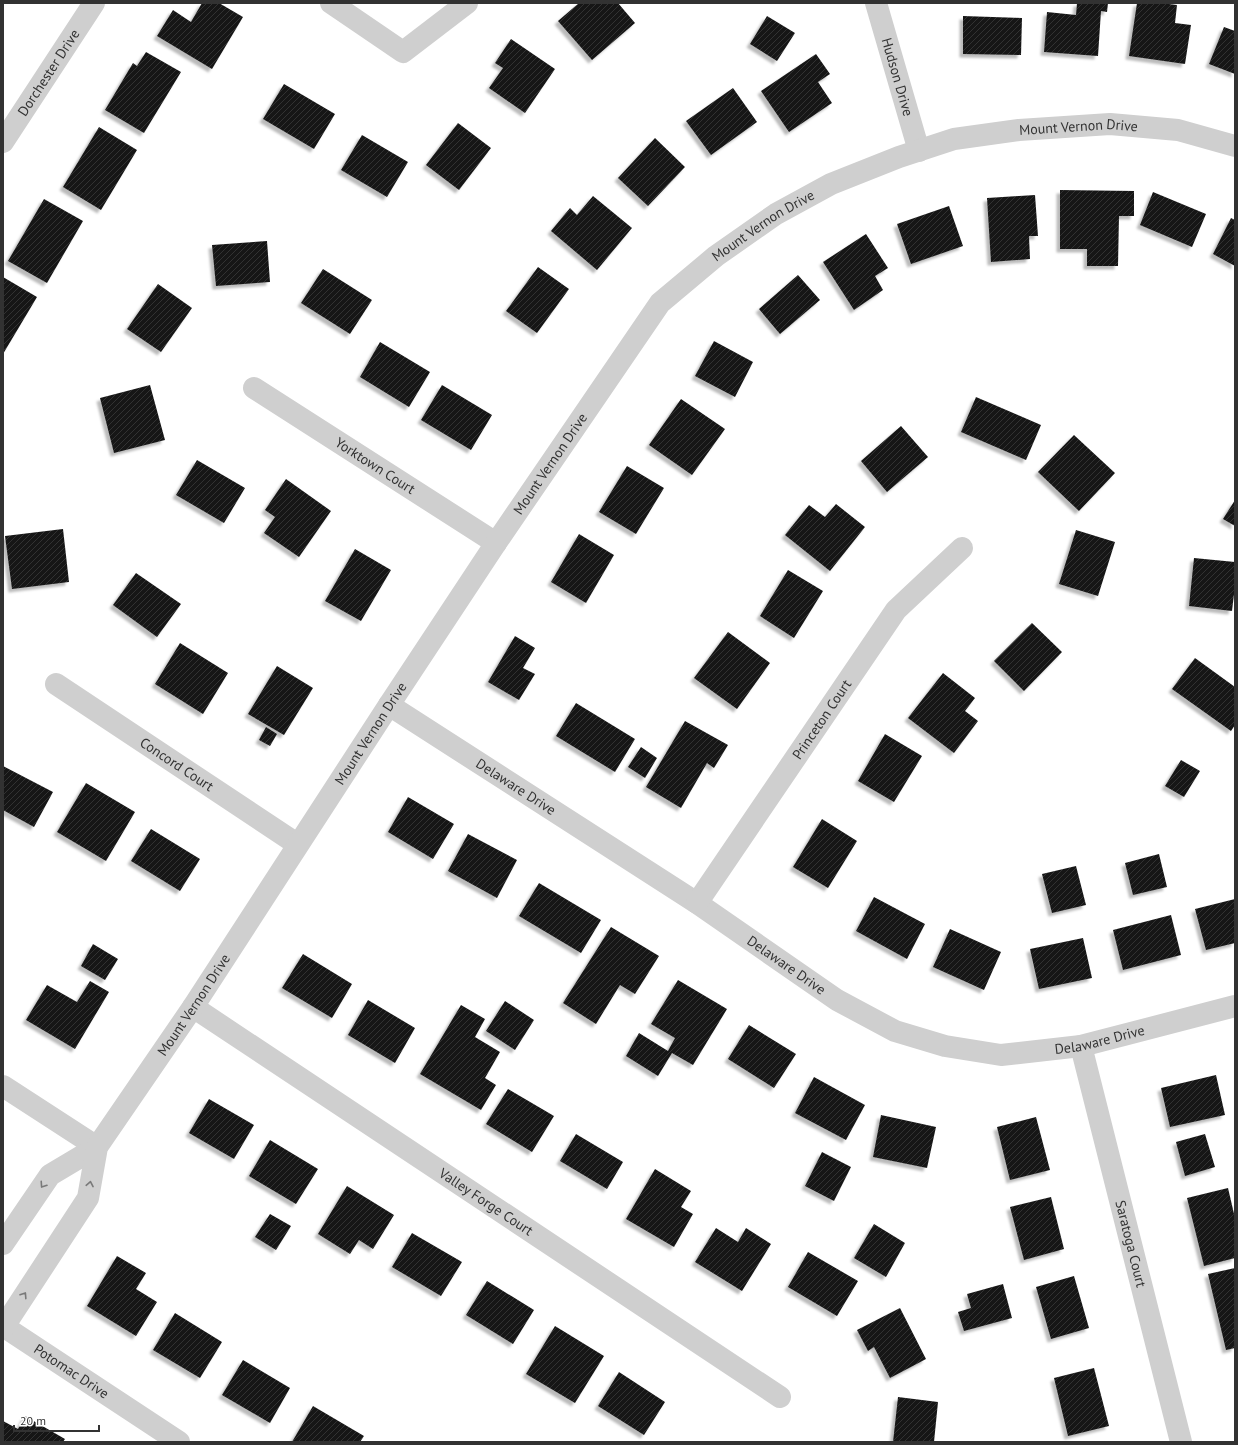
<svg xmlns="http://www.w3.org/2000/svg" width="1238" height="1445" viewBox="0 0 1238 1445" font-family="'PT Sans',sans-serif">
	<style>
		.building { fill: url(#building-hatch); filter: url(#shadow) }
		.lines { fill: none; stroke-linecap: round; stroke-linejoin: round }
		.minor { stroke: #cfcfcf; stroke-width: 22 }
		.oneway { stroke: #797979 }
		.labels { text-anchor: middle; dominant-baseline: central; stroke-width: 4; stroke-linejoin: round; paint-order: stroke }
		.street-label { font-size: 14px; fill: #323232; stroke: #fff }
	</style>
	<defs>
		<pattern id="building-hatch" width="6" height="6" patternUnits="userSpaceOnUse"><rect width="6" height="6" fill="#191919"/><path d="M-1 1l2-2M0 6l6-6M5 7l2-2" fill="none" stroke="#323232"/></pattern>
		<filter id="shadow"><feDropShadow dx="-3.5" dy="3.5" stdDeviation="1" flood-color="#0004"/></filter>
	</defs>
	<rect width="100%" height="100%" fill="#fff"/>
	<path class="building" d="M202 3H219L243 17 212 69 157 36 173 10 191 22Z
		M579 3H618L635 23 592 60 558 21Z
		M1077 3H1108L1107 12 1101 11 1098 56 1044 52 1047 12 1076 15Z
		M1137 3H1161L1177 5 1175 23 1191 25 1185 64 1129 56Z
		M767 16 795 33 777 61 750 44Z
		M963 16 1022 18 1021 55 963 54Z
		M1224 27 1235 31V74L1209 64Z
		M511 39 555 69 525 113 489 88 503 68 495 63Z
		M146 52 181 72 144 133 105 110 133 63 137 66Z
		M816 54 830 74 818 82 832 103 789 132 761 91Z
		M284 84 335 114 314 149 263 119Z
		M733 88 757 122 711 155 686 121Z
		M458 123 491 148 459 190 426 165Z
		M99 127 137 150 101 210 63 187Z
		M362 135 408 162 387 197 341 170Z
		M655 138 685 167 648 206 618 178Z
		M1060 190 1134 191V216H1119L1118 266H1087V249H1060Z
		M1153 192 1206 214 1192 247 1140 225Z
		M1035 195 1038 236H1029L1030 259 991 262 987 198Z
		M593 196 632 228 597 270 551 231 570 208 577 215Z
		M44 199 83 221 47 283 8 261Z
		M949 206 963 246 911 264 897 224Z
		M1231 218 1235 220V266L1213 254Z
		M866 234 888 268 875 276 883 290 854 310 823 262Z
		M267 241 270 282 216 286 212 245Z
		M538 267 569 289 537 333 506 311Z
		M323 269 372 300 350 334 301 303Z
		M798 275 820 300 780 334 759 309Z
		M3 277 37 297 3 354Z
		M158 284 192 308 161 352 127 329Z
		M714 341 753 362 735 397 695 376Z
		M380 342 430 372 409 407 360 377Z
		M150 385 165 440 114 453 100 398Z
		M442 385 492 415 471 450 421 420Z
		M976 397 1041 425 1026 460 961 432Z
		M681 399 725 429 692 475 649 445Z
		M901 426 928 457 887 492 861 461Z
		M1074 435 1115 473 1079 511 1038 472Z
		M197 460 245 488 224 523 176 495Z
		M627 466 664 488 636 534 599 512Z
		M286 479 331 511 299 557 264 533 275 517 265 510Z
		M1235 500V526L1223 519Z
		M836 504 865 527 830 571 785 535 809 505 825 517Z
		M63 529 69 582 12 589 5 536Z
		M1076 530 1115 542 1098 596 1059 584Z
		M579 534 614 555 586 603 551 582Z
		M355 549 391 570 361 621 325 601Z
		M1194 558 1235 562V586L1232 611 1189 606Z
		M788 570 823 591 794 638 760 616Z
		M136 573 181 604 157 637 113 605Z
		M1032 623 1062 652 1024 691 994 661Z
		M728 632 770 663 737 709 694 678Z
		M515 636 535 648 523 668 535 674 519 700 488 682Z
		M180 643 228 673 203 714 155 684Z
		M1195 658 1235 687V725L1231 731 1172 689Z
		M277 666 313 688 284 735 248 714Z
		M943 673 975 698 965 711 978 721 954 753 908 718Z
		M576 703 635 739 615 772 556 736Z
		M685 721 728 745 714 768 707 763 681 808 646 787Z
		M266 727 277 734 270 746 259 740Z
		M885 734 922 756 894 802 858 781Z
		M641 747 657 758 645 778 628 767Z
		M1181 760 1200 771 1184 797 1165 786Z
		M3 766 53 792 34 827 3 810Z
		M86 783 135 812 106 861 57 832Z
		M408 797 454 824 433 859 388 832Z
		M822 819 857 841 828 888 793 867Z
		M151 829 200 859 180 891 131 861Z
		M468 834 517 860 497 898 448 871Z
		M1159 854 1167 887 1133 895 1125 863Z
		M1076 866 1086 905 1052 913 1042 874Z
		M539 883 601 920 581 953 519 916Z
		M874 897 925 924 907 959 856 931Z
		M1235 899V943L1206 950 1195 909Z
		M1171 915 1181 955 1123 970 1113 930Z
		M611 927 659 956 635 994 620 985 596 1024 563 1003Z
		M950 929 1001 952 984 990 933 967Z
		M1083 938 1092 978 1039 989 1030 949Z
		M93 944 118 959 105 980 81 966Z
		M303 954 352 984 332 1018 282 988Z
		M678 980 727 1009 693 1065 672 1053 658 1076 626 1056 639 1033 668 1051 675 1038 651 1024Z
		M90 981 109 992 75 1049 26 1020 47 985 77 1002Z
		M368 1000 415 1028 395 1063 348 1035Z
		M505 1001 534 1020 515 1050 486 1031Z
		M461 1005 485 1019 475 1037 500 1052 485 1078 496 1085 481 1110 420 1074Z
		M749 1025 796 1054 774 1088 728 1059Z
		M1216 1075 1225 1115 1170 1127 1161 1088Z
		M814 1077 865 1105 846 1140 795 1113Z
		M508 1089 554 1116 532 1152 486 1124Z
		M209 1099 254 1125 234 1159 189 1133Z
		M881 1115 936 1127 927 1168 873 1157Z
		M1036 1117 1050 1170 1010 1180 997 1127Z
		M576 1134 623 1162 607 1189 560 1161Z
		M1205 1134 1215 1167 1185 1176 1176 1142Z
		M270 1140 318 1169 296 1204 249 1176Z
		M822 1152 851 1167 834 1201 805 1186Z
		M655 1169 691 1191 681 1207 693 1214 674 1247 626 1219Z
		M347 1186 394 1215 373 1249 359 1240 350 1254 318 1234Z
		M1228 1188 1235 1218V1258L1204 1266 1187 1198Z
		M1051 1197 1064 1249 1024 1260 1010 1207Z
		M270 1214 291 1226 276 1250 255 1237Z
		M874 1224 905 1243 886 1277 854 1258Z
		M716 1228 738 1242 746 1228 771 1244 742 1291 695 1262Z
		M412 1233 462 1262 441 1296 392 1267Z
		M808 1252 858 1281 837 1316 788 1287Z
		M117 1256 146 1273 136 1289 157 1302 136 1336 87 1306Z
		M1235 1268V1348L1226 1350 1208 1274Z
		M1074 1276 1089 1328 1051 1339 1036 1287Z
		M487 1281 534 1310 513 1344 466 1315Z
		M1003 1284 1012 1318 964 1331 958 1312 971 1308 967 1294Z
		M900 1308 926 1359 890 1378 874 1347 868 1351 857 1330Z
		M175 1313 222 1342 200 1378 153 1350Z
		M555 1326 604 1356 575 1403 526 1374Z
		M243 1360 290 1388 270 1423 222 1395Z
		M1094 1368 1109 1426 1068 1436 1054 1378Z
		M619 1372 665 1402 644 1435 598 1406Z
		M898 1397 938 1402 934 1442H893Z
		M313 1406 364 1436 360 1442H292Z
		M25 1416 65 1439 63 1442H3V1421L18 1429Z"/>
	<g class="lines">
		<g class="minor">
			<path d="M331 3 403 52 467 3"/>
			<path id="s1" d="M876 3 919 151"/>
			<path id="s2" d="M3 142 94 3"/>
			<path id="s3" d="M254 388 496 543"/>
			<path id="s4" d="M56 684 297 844"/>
			<path id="s5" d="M389 705 697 903 837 1000 895 1031 945 1046 1001 1055 1081 1046 1235 1006"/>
			<path id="s6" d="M697 903 896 610 962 548"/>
			<path id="s7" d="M193 1007 780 1397"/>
			<path id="s8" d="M1081 1046 1181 1442"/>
			<path d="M3 1086 97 1147"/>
			<path d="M3 1244 50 1175 97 1147"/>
			<path id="s9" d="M3 1326 179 1442"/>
			<path id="s10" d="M3 1328 88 1198 97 1147 193 1007 389 705 496 543 660 303 716 256 776 214 831 184 899 157 954 139 1019 130 1110 124 1178 130 1235 146"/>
		</g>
	</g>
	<defs><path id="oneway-chevron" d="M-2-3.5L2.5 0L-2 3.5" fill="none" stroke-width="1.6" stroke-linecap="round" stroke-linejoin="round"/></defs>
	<g class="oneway">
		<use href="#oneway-chevron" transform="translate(90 1184) rotate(-79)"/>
		<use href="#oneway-chevron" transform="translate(43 1185) rotate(124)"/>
		<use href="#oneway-chevron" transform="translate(24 1295) rotate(-57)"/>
	</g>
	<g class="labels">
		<g class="street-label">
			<text stroke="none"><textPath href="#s2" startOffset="83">Dorchester Drive</textPath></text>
			<text stroke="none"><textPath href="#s1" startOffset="77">Hudson Drive</textPath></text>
			<text stroke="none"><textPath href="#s10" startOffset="1687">Mount Vernon Drive</textPath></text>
			<text stroke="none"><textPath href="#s10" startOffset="1351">Mount Vernon Drive</textPath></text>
			<text stroke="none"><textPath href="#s10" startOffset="1027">Mount Vernon Drive</textPath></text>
			<text stroke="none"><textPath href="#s3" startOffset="144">Yorktown Court</textPath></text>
			<text stroke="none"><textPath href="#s6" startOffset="222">Princeton Court</textPath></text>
			<text stroke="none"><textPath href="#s10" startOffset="703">Mount Vernon Drive</textPath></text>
			<text stroke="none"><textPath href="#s4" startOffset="145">Concord Court</textPath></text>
			<text stroke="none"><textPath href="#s5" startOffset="151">Delaware Drive</textPath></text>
			<text stroke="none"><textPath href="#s5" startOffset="475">Delaware Drive</textPath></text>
			<text stroke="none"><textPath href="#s10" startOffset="379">Mount Vernon Drive</textPath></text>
			<text stroke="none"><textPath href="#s5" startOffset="811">Delaware Drive</textPath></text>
			<text stroke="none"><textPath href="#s7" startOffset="352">Valley Forge Court</textPath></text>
			<text stroke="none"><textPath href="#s8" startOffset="204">Saratoga Court</textPath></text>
			<text stroke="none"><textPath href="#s9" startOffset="82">Potomac Drive</textPath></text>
		</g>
	</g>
	<rect width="1238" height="1445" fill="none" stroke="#323232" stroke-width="8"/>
	<path d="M14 1425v6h85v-6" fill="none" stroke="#323232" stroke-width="2"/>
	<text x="20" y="1425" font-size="12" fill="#323232" stroke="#ffffff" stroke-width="3" paint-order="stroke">20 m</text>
</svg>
